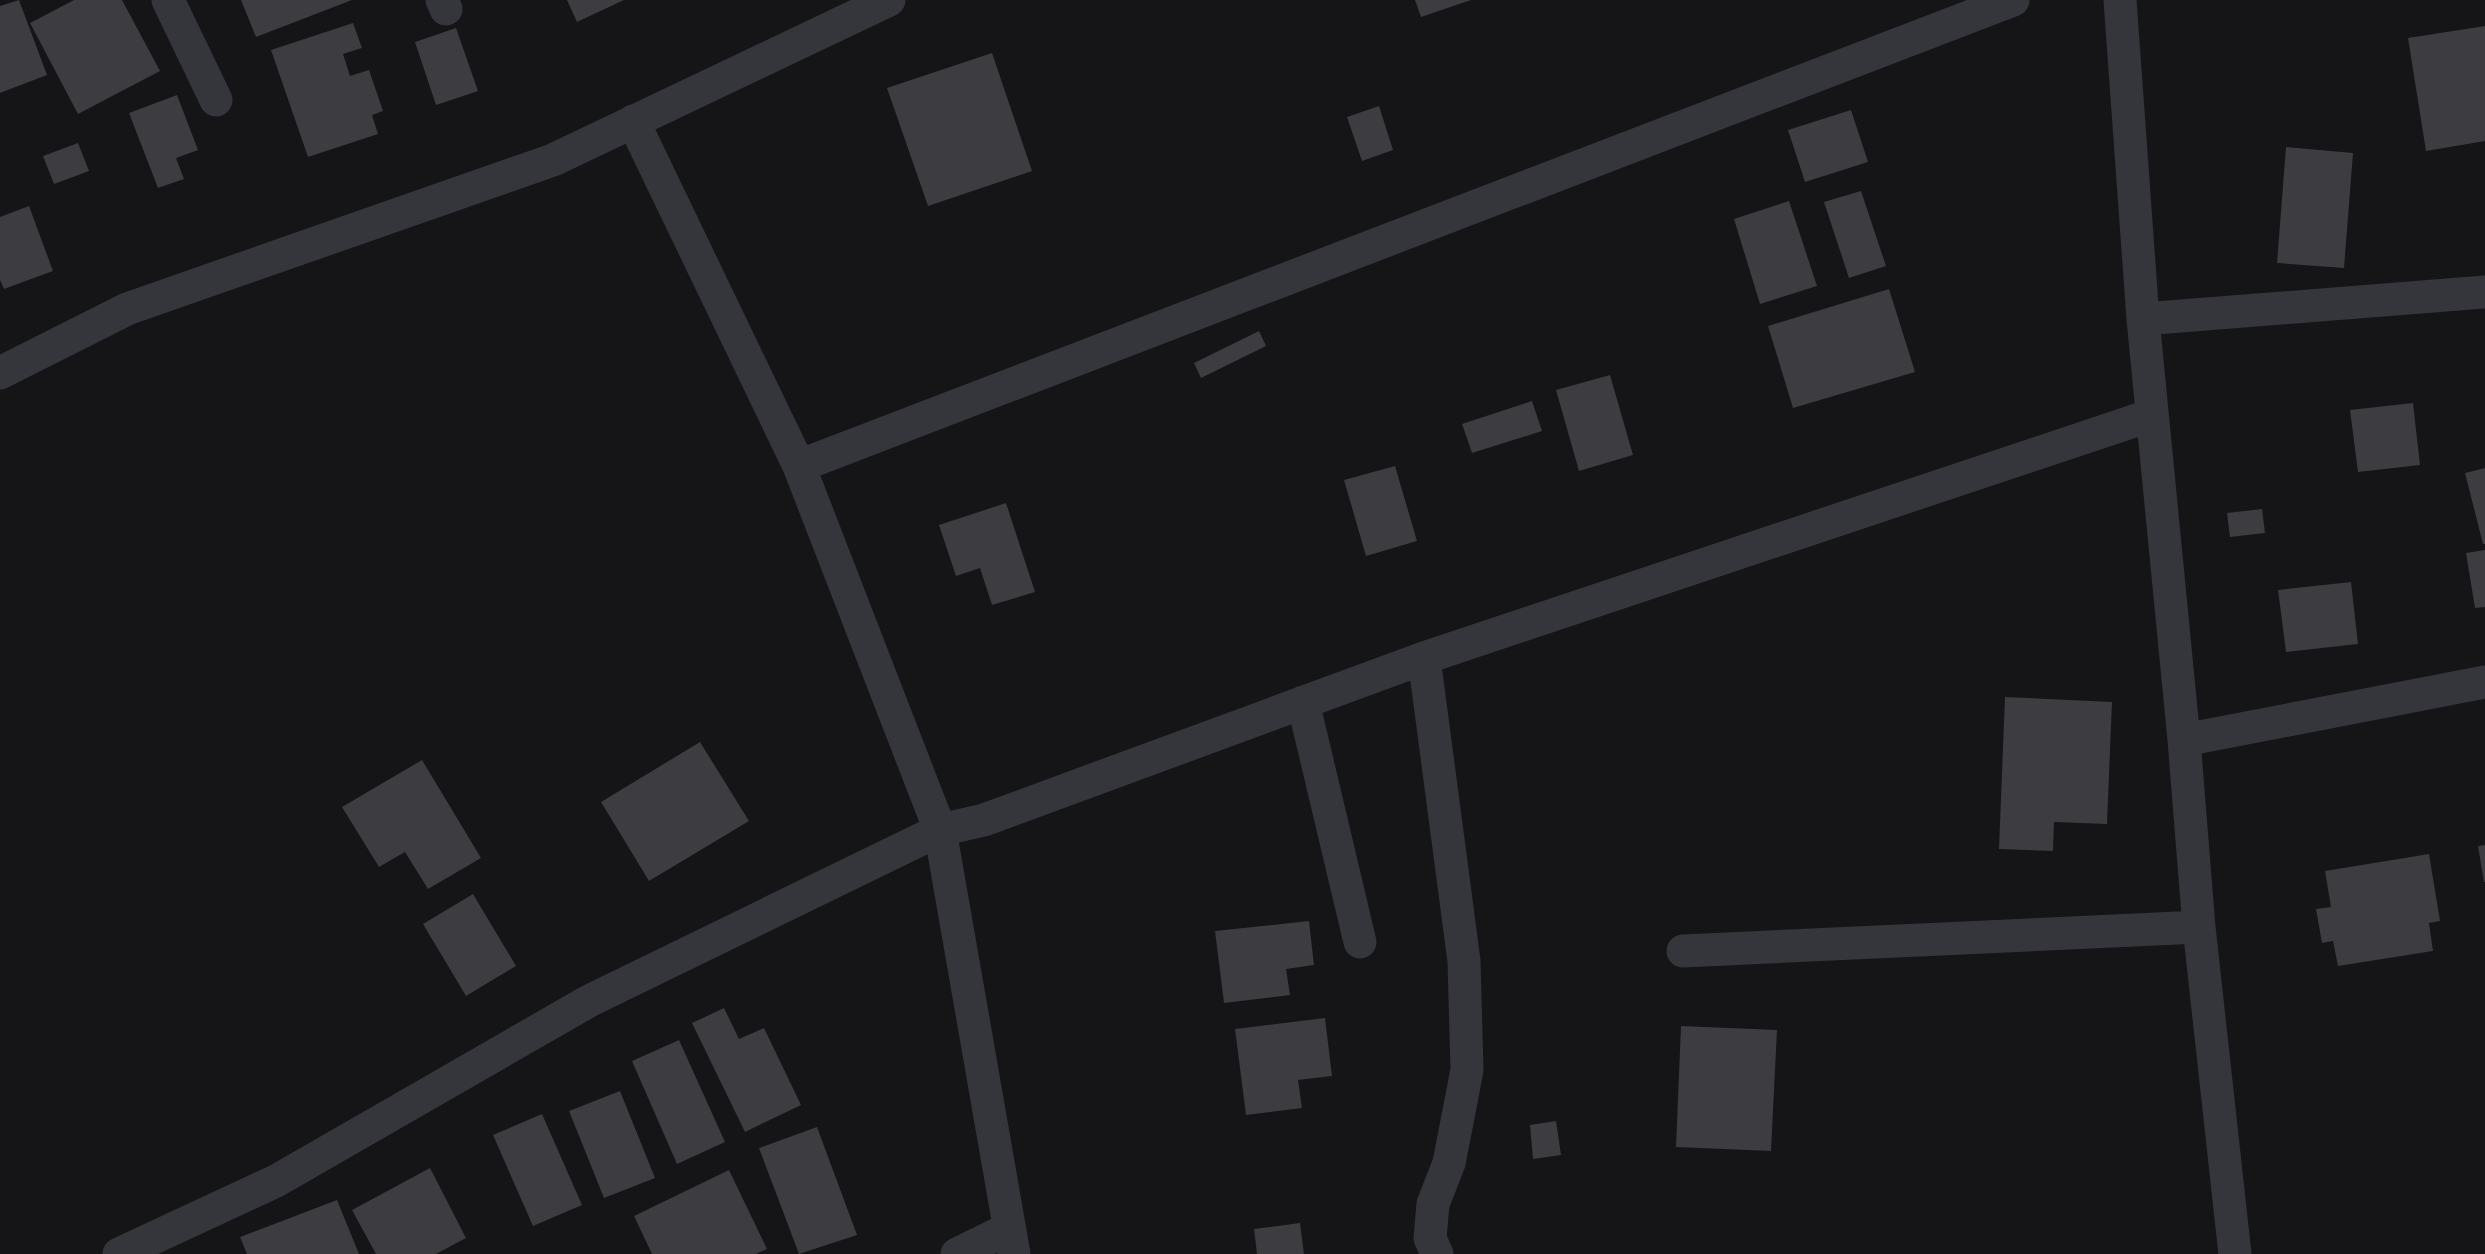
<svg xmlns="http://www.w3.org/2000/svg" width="2485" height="1254" viewBox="0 0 2485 1254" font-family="'Noto Sans',sans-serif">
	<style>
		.building { fill: #3c3c41 }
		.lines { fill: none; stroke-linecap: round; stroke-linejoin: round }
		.minor { stroke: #35363c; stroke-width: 33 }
	</style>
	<rect width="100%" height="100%" fill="#151416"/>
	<path class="building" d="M19 0 47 75 0 93V6Z
		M74 0H122L160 71 78 114 30 23Z
		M241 0H352L256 37Z
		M567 0H624L577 22Z
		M1415 0H1471L1421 17Z
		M353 23 362 48 343 54 350 76 369 70 383 111 372 115 378 134 308 157 271 50Z
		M2485 26V141L2426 151 2408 38Z
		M456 28 478 91 436 105 415 42Z
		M992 53 1032 171 928 206 887 88Z
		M177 95 198 150 176 158 184 179 158 188 129 113Z
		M1379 106 1393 150 1362 161 1347 117Z
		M1851 110 1868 162 1805 182 1788 130Z
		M78 143 89 171 54 184 43 156Z
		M2286 147 2353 153 2344 268 2277 263Z
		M1861 191 1886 266 1849 278 1824 202Z
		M1789 201 1817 286 1760 304 1734 219Z
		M29 206 53 271 4 289 0 280V217Z
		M1889 289 1915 372 1793 408 1768 326Z
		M1259 331 1266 346 1201 378 1194 363Z
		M1610 375 1633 455 1579 471 1556 390Z
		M1532 401 1542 431 1472 453 1462 424Z
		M2413 403 2420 465 2358 472 2350 410Z
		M1395 466 1417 541 1366 556 1344 480Z
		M2485 468V544H2483L2465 473Z
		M1006 503 1035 592 992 605 980 568 956 576 939 525Z
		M2262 509 2265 533 2230 537 2227 513Z
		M2485 550V607L2475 608 2466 553Z
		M2351 582 2358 644 2286 652 2278 590Z
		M2005 697 2112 702 2107 824 2054 822 2053 851 1999 849Z
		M700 742 749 821 649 881 601 802Z
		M422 760 481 858 428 889 405 852 379 867 342 807Z
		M2485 845V882H2484L2478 846Z
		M2429 854 2440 921 2429 923 2433 951 2338 966 2333 941 2322 943 2316 909 2331 907 2325 871Z
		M473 894 516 966 466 996 423 924Z
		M1309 921 1314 965 1286 969 1290 995 1224 1003 1215 931Z
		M724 1008 739 1039 764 1028 801 1105 745 1132 692 1023Z
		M1325 1018 1332 1076 1298 1080 1302 1108 1246 1115 1235 1029Z
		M1681 1026 1777 1030 1771 1151 1676 1147Z
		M679 1040 725 1142 677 1164 632 1061Z
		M620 1091 655 1178 604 1198 569 1111Z
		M542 1114 582 1205 533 1226 493 1135Z
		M1556 1121 1561 1155 1533 1159 1530 1125Z
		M817 1127 857 1235 799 1254 759 1148Z
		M430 1168 466 1238 436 1254H376L352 1210Z
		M729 1170 767 1249 756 1254H652L634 1216Z
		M337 1200 359 1254H247L240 1237Z
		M1300 1223 1304 1254H1257L1254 1229Z"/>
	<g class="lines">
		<path class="minor" d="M168 0 216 100
			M442 0 446 9
			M2120 0 2143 319 2184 740 2199 927 2235 1254
			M633 121 799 466 940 830 1014 1254
			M2143 319 2485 292
			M0 373 127 309 553 160 889 0
			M799 466 2013 0
			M1424 658 1464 961 1467 1070 1449 1163 1433 1204 1430 1238 1437 1254
			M1303 702 1360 942
			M2184 740 2485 682
			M1683 951 2199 927
			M119 1254 276 1181 589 1001 940 830 984 820 1424 658 2152 415
			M957 1254 1008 1229"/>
	</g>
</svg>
